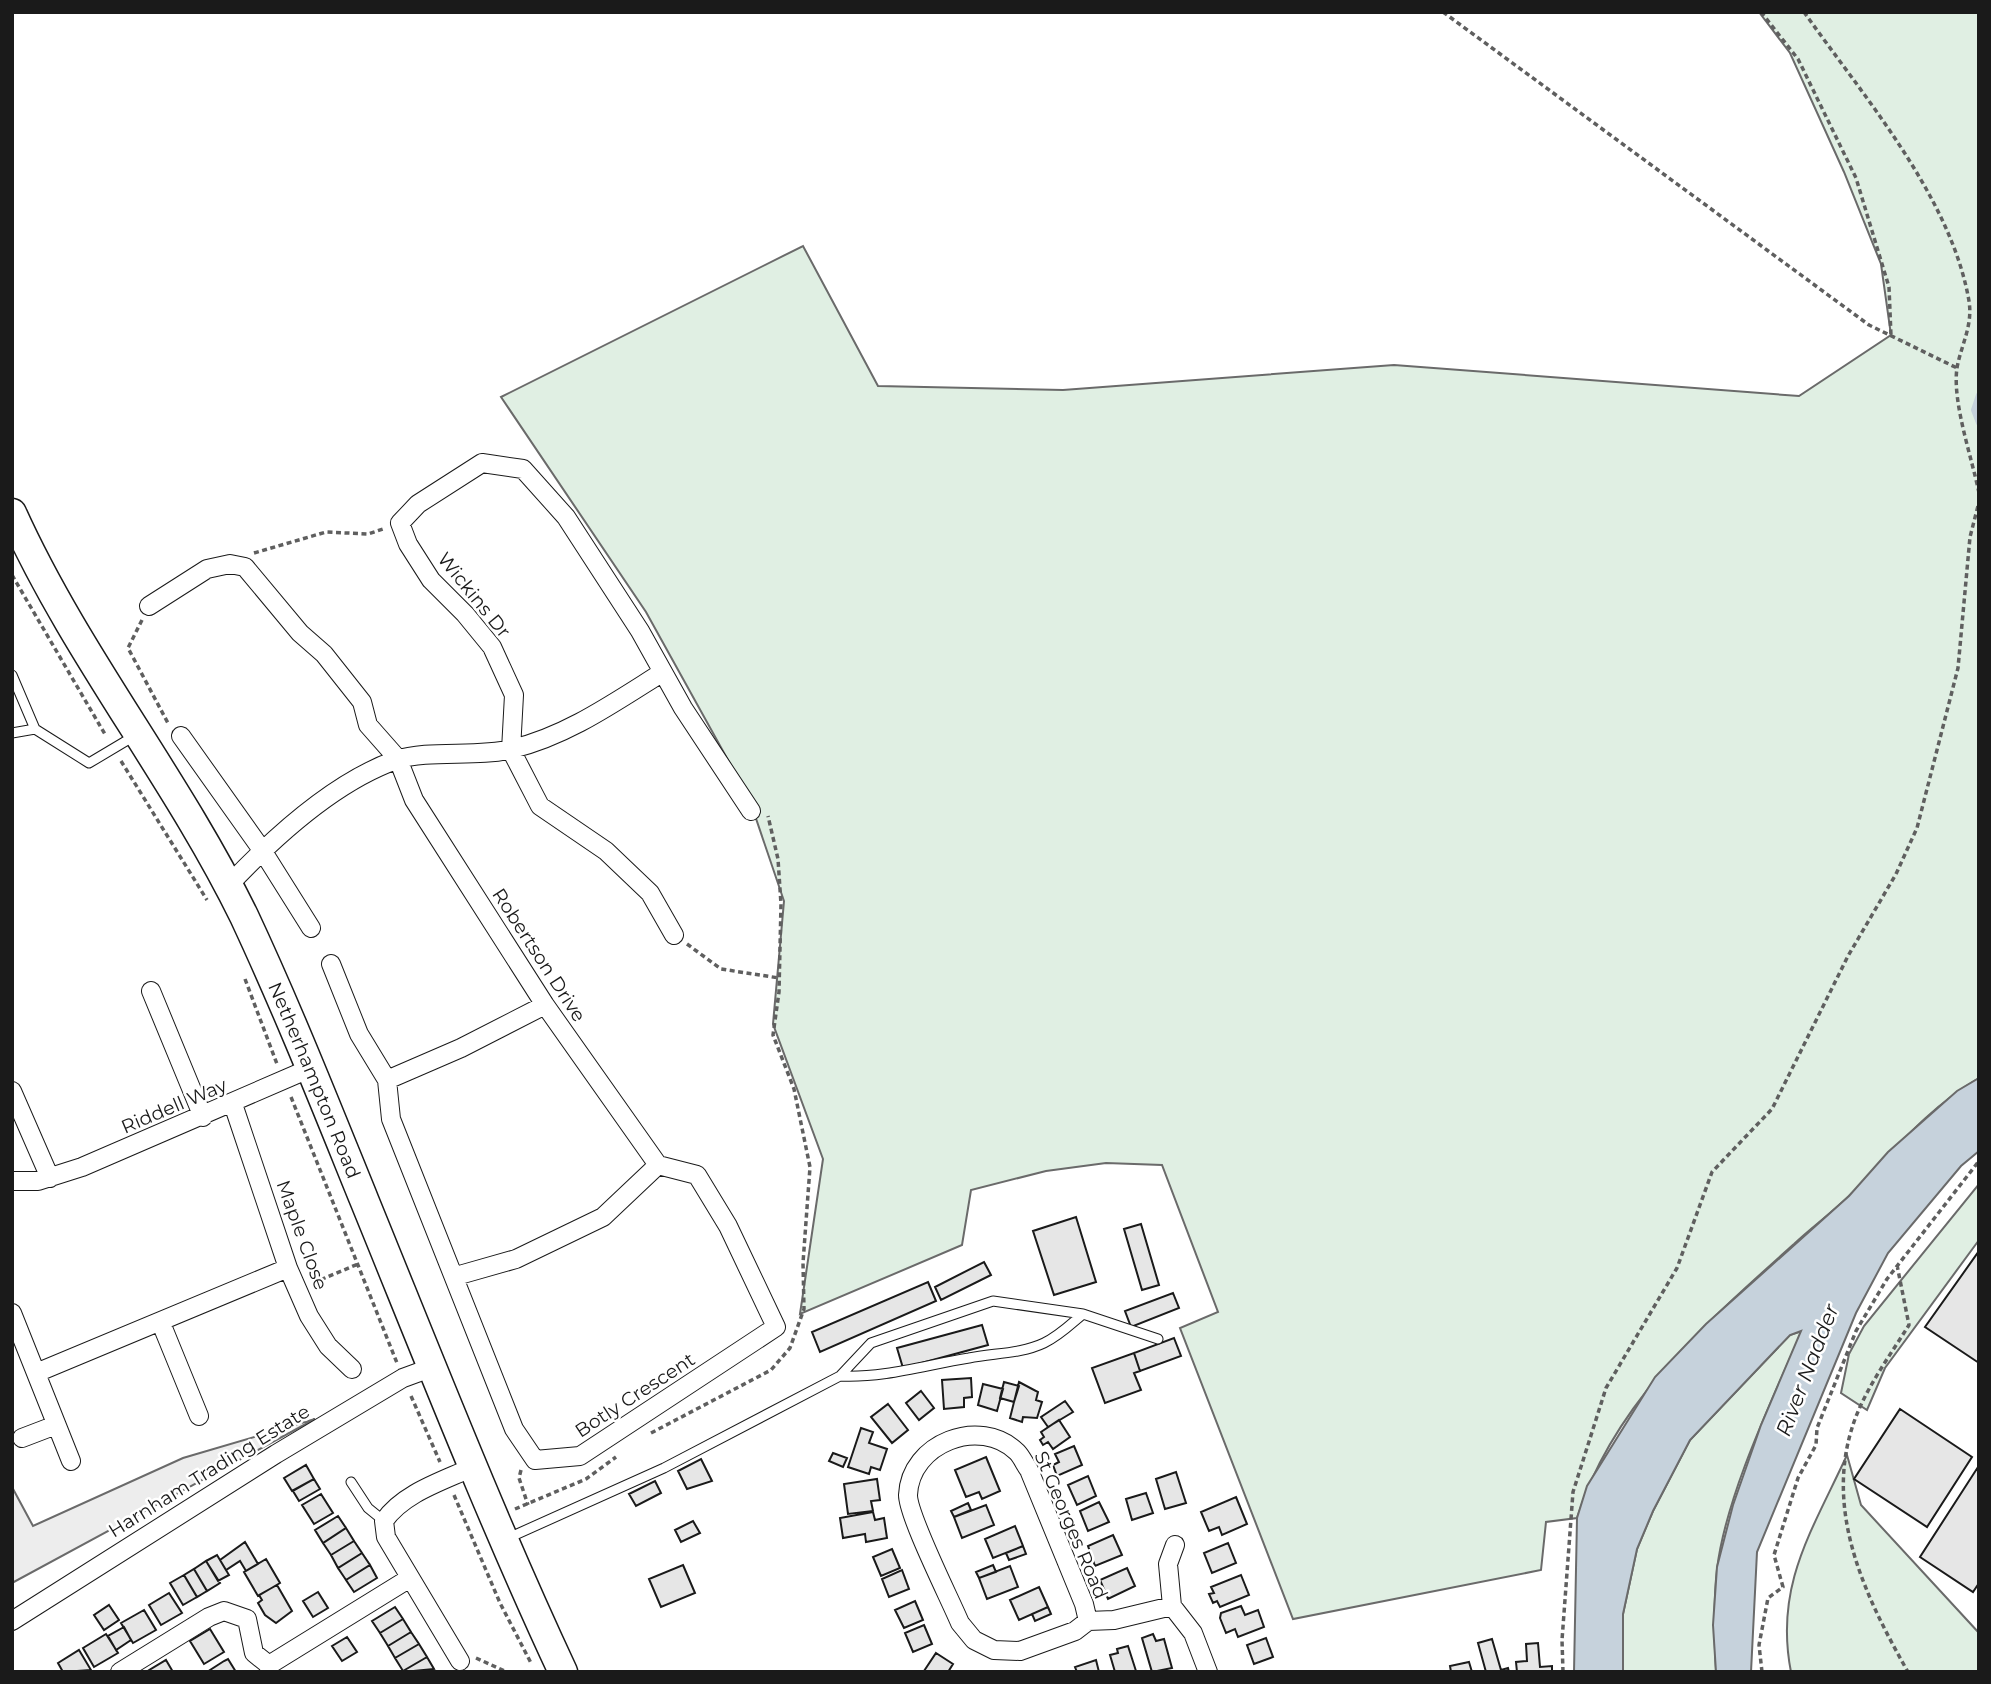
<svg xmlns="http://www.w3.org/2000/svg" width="1991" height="1684" viewBox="0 0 1991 1684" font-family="Montserrat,sans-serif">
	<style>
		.green { fill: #e0efe3; stroke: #6a6a6a; stroke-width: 2 }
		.parking { fill: #ededed; stroke: #6a6a6a; stroke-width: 2 }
		.water { fill: #c6d2dc; stroke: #6a6a6a; stroke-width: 2 }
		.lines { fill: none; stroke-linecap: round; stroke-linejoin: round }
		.stream { stroke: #c6d2dc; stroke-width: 6 }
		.building { fill: #e6e6e6; stroke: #1a1a1a; stroke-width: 2 }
		.service-casing { stroke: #1a1a1a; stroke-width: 11 }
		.minor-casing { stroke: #1a1a1a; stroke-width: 20 }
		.primary-casing { stroke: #1a1a1a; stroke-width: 31 }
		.path { stroke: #5f5f5f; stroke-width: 3.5; stroke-dasharray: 5 3.5; stroke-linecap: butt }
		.service { stroke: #fff; stroke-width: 9 }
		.minor { stroke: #fff; stroke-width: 18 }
		.primary { stroke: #fff; stroke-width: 28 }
		.labels { text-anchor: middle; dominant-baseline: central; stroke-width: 5; stroke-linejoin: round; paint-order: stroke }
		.street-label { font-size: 19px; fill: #1a1a1a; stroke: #fff }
		.water-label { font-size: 21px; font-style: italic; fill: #1a1a1a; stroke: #fff }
	</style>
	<rect width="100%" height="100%" fill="#fff"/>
	<path class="green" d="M1759 12H1979V1078C1926 1109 1892 1153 1850 1195 1833 1212 1812 1227 1794 1244 1707 1322 1613 1403 1577 1518L1546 1522 1541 1570 1293 1619 1180 1328 1218 1312 1162 1165 1106 1163 1046 1171 971 1190 962 1245 800 1314 823 1159 773 1024 784 901 749 798 646 612 501 397 803 246 878 386 1063 390 1394 365 1799 396 1891 335 1881 264 1844 172 1790 53Z
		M1979 1184V1240L1885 1368 1867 1410 1841 1393 1849 1354 1864 1326Z
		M1802 1331C1772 1400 1726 1495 1717 1569 1713 1604 1714 1637 1716 1672H1623V1614L1637 1549 1653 1511 1690 1440 1790 1335Z
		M1847 1455 1861 1505 1979 1633V1672H1791C1774 1586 1812 1531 1847 1455Z"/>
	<path class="parking" d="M315 1419 12 1583V1487L33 1526 183 1458Z"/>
	<path class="water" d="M1979 1078V1151L1961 1166 1888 1253 1856 1313 1757 1552 1751 1672H1716L1713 1625 1717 1567 1733 1505 1761 1425 1801 1331 1790 1335 1690 1440 1653 1511 1637 1549 1623 1614V1672H1574L1577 1518 1587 1486 1655 1377 1706 1324 1849 1196 1888 1152 1957 1091Z"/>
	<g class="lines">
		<path class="stream" d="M1979 395 1974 410 1979 423"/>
	</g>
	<path class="building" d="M1076 1217 1096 1282 1054 1295 1033 1231Z
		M1141 1224 1159 1285 1142 1290 1124 1229Z
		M1979 1251V1363L1925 1327Z
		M984 1262 991 1275 941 1300 935 1287Z
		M928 1282 936 1301 820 1352 812 1332Z
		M1173 1293 1179 1308 1131 1327 1125 1311Z
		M982 1325 988 1345 903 1368 897 1348Z
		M1174 1338 1181 1356 1140 1371 1134 1353Z
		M1134 1353 1140 1371 1134 1373 1141 1390 1105 1403 1092 1368Z
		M971 1378 972 1397 964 1398V1407L944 1409 942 1380Z
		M1004 1382 1019 1386 1014 1402 1000 1398Z
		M1019 1382 1038 1392 1036 1400 1042 1402 1037 1418 1023 1417 1022 1422 1010 1418Z
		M983 1384 1003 1389 997 1411 978 1405Z
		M921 1391 934 1408 919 1420 906 1403Z
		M1065 1401 1073 1412 1048 1427 1041 1417Z
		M888 1404 908 1430 892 1443 871 1417Z
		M1900 1409 1972 1457 1927 1527 1854 1479Z
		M1059 1420 1070 1437 1053 1449 1048 1442 1043 1445 1040 1440 1044 1437 1041 1432Z
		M861 1428 873 1432 869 1443 887 1449 880 1470 871 1467 869 1474 848 1467Z
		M1074 1446 1082 1465 1057 1476 1053 1465 1059 1462 1055 1454Z
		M833 1453 847 1458 843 1467 829 1461Z
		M986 1457 1000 1491 982 1499 979 1492 966 1497 955 1470Z
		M701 1459 712 1481 687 1489 678 1471Z
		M306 1465 314 1479 292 1491 284 1478Z
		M1978 1467 1979 1583 1973 1592 1920 1557Z
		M1176 1472 1186 1503 1165 1509 1156 1479Z
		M1088 1476 1096 1496 1077 1505 1068 1485Z
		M314 1479 320 1489 299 1501 293 1491Z
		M877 1479 880 1500 871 1501 873 1511 848 1514 844 1484Z
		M655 1481 661 1493 636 1506 629 1494Z
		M1146 1493 1153 1513 1132 1520 1126 1499Z
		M321 1494 333 1513 314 1524 302 1505Z
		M1236 1497 1247 1524 1222 1535 1219 1527 1209 1531 1201 1512Z
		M1099 1502 1109 1522 1088 1531 1080 1511Z
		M968 1503 971 1510 954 1517 951 1511Z
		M986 1505 994 1525 962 1538 954 1517Z
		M873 1512 875 1520 884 1518 887 1538 866 1542 865 1534 843 1538 840 1518Z
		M338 1516 346 1528 323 1543 315 1530Z
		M693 1521 700 1533 681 1542 675 1530Z
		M1015 1526 1023 1546 993 1558 985 1539Z
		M346 1528 354 1541 331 1555 323 1543Z
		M1113 1535 1122 1555 1095 1566 1088 1546Z
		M354 1541 362 1553 338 1568 331 1555Z
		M245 1542 258 1564 246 1571 240 1561 226 1570 220 1560Z
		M1228 1543 1236 1563 1212 1573 1204 1553Z
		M1023 1546 1026 1554 1009 1560 1006 1553Z
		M892 1549 900 1568 881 1576 873 1557Z
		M362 1553 370 1565 346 1580 338 1568Z
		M217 1555 229 1575 218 1581 206 1561Z
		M266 1559 280 1583 258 1596 244 1572Z
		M206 1561 220 1583 207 1591 194 1569Z
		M370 1565 377 1578 354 1592 346 1580Z
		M683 1565 695 1593 661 1607 649 1579Z
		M993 1565 996 1572 979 1578 976 1572Z
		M1010 1566 1018 1587 987 1599 979 1578Z
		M1127 1568 1135 1586 1108 1599 1100 1580Z
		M194 1569 207 1591 197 1597 184 1575Z
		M902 1570 909 1589 889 1597 882 1579Z
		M184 1575 197 1597 183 1605 170 1583Z
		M1241 1575 1249 1595 1220 1607 1217 1601 1213 1603 1209 1594 1214 1593 1211 1587Z
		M277 1585 292 1611 276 1623 265 1615 258 1603 262 1600 259 1595Z
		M1039 1587 1048 1607 1019 1620 1010 1600Z
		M318 1592 328 1608 313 1617 303 1601Z
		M169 1593 182 1613 161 1625 149 1605Z
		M915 1601 923 1620 904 1628 895 1610Z
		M109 1605 119 1620 104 1630 94 1615Z
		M1241 1606 1245 1615 1258 1610 1264 1627 1238 1637 1235 1629 1226 1633 1220 1618 1221 1613Z
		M395 1607 403 1619 380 1633 372 1621Z
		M1048 1607 1051 1614 1035 1621 1032 1614Z
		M144 1610 156 1630 133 1643 121 1623Z
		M403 1619 411 1632 388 1646 380 1633Z
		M924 1625 932 1644 913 1652 905 1633Z
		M124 1627 131 1640 116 1650 108 1636Z
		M210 1629 224 1652 204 1664 190 1641Z
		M411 1632 419 1644 395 1658 388 1646Z
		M106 1634 118 1653 94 1667 83 1648Z
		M1153 1634 1156 1641 1164 1639 1172 1668 1152 1672 1142 1638Z
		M347 1637 357 1652 342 1661 332 1646Z
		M1266 1638 1273 1657 1254 1664 1247 1645Z
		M1492 1639 1501 1670 1508 1668 1509 1672H1486L1478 1643Z
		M1538 1643 1540 1667 1552 1666V1672H1517L1516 1662 1527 1661 1526 1644Z
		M419 1644 427 1657 403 1671 395 1658Z
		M1128 1646 1136 1671 1115 1672 1110 1655 1118 1653 1117 1649Z
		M79 1650 91 1670 63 1672 58 1663Z
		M936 1653 953 1664 948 1672 924 1671Z
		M427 1657 434 1669 403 1672V1671Z
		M228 1659 236 1672H207L224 1661Z
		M166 1660 173 1672H146Z
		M1096 1660 1099 1672H1077L1075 1667Z
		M1469 1662 1472 1672H1451L1450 1666Z"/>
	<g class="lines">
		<g class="service-casing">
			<path id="service" d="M12 675 35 729 89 763 136 735
				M12 733 35 729
				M840 1376C885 1378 925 1365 969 1358 993 1353 1021 1354 1044 1343 1059 1336 1071 1324 1083 1314
				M351 1482 368 1508 384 1521
				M506 1539 664 1468 840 1376 871 1343 993 1301 1083 1314 1158 1339"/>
		</g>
		<g class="minor-casing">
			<path id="minor" d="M149 606 207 569 230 564 245 567 300 633 324 654 362 702 368 725 398 759 414 800 545 1005 658 1165
				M181 736 262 850 311 928
				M227 887C271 840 334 782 396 760 430 749 476 758 512 749 567 736 615 702 663 672
				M674 935 650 893 606 851 540 806 511 750 514 695 492 647 465 614 431 580 408 544 400 523 418 504 482 463 523 469 566 517 640 631 683 708 751 811
				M331 964 359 1034 387 1080 391 1119 514 1429 535 1460 580 1456 776 1327 728 1226 697 1175 658 1165
				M151 991 203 1117
				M387 1080 461 1048 545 1005
				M12 1091 50 1178
				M233 1104 288 1268 309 1316 328 1346 352 1369
				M12 1181H38L82 1167 311 1068
				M456 1276 516 1259 603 1217 658 1165
				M12 1313 71 1461
				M161 1323 199 1416
				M36 1373 288 1268
				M22 1438 56 1425
				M1175 1545 1168 1564 1172 1606 1193 1633 1208 1672
				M12 1621 276 1454 403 1378 433 1367
				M1088 1621 1084 1604 1029 1470C1025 1465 1022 1457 1017 1452 980 1416 910 1443 908 1495 908 1516 950 1599 960 1623L974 1640 994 1650 1020 1651 1075 1631 1088 1621 1114 1620 1172 1606
				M460 1661 386 1537 384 1521C403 1493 443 1481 473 1467
				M120 1672 209 1617 224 1611 247 1619 254 1653 269 1665
				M269 1672V1665L410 1578"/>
		</g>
		<g class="primary-casing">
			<g id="primary">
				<path id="s1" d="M12 513C76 655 176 777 244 916 288 1010 326 1106 365 1202 429 1359 491 1518 563 1672"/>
			</g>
		</g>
		<path class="path" d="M1443 12 1869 325 1957 368
			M1761 12 1798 59 1856 178 1889 287 1891 336
			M1804 12C1864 97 1951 197 1969 301 1973 326 1961 345 1957 368 1952 402 1972 458 1979 493
			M254 553 326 532 368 534 383 529
			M12 575 106 736
			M142 620 128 648 169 725
			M121 761 207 900
			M687 944 721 969 779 978
			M245 979 277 1064
			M291 1097 397 1363
			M1897 1265 1909 1325C1889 1357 1863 1392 1852 1428 1825 1514 1866 1598 1908 1672
			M313 1283 358 1264
			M411 1396 440 1462
			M651 1433 771 1370 790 1348 804 1309 803 1263 810 1167 794 1089 773 1035 779 992 781 904 778 859 768 816
			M521 1470 519 1478 528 1505
			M454 1495 500 1603 531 1663
			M515 1509 586 1479 616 1457
			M476 1658 507 1672
			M1563 1672 1562 1640 1573 1492 1606 1388 1677 1268 1712 1172 1772 1109 1848 956 1896 874 1917 828 1958 668 1970 537 1979 502
			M1762 1672 1759 1645 1768 1598 1783 1587 1774 1555 1798 1478 1816 1445 1817 1428 1856 1331 1887 1279 1979 1161"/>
		<use href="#service" class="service"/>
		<use href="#minor" class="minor"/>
		<use href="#primary" class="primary"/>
	</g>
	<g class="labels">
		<g class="street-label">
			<text transform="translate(474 595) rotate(51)">Wickins Dr</text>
			<text transform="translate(539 955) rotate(57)">Robertson Drive</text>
			<text stroke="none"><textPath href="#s1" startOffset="644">Netherhampton Road</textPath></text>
			<text transform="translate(174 1106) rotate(-23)">Riddell Way</text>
			<text transform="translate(302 1235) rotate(70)">Maple Close</text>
			<text transform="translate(635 1395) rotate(-33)">Botly Crescent</text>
			<text transform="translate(209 1471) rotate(-32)">Harnham Trading Estate</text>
			<text transform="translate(1071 1525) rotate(67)">St Georges Road</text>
		</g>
		<g class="water-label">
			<text transform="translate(1807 1370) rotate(-69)">River Nadder</text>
		</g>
	</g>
	<rect width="1991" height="1684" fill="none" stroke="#1a1a1a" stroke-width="28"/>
</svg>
